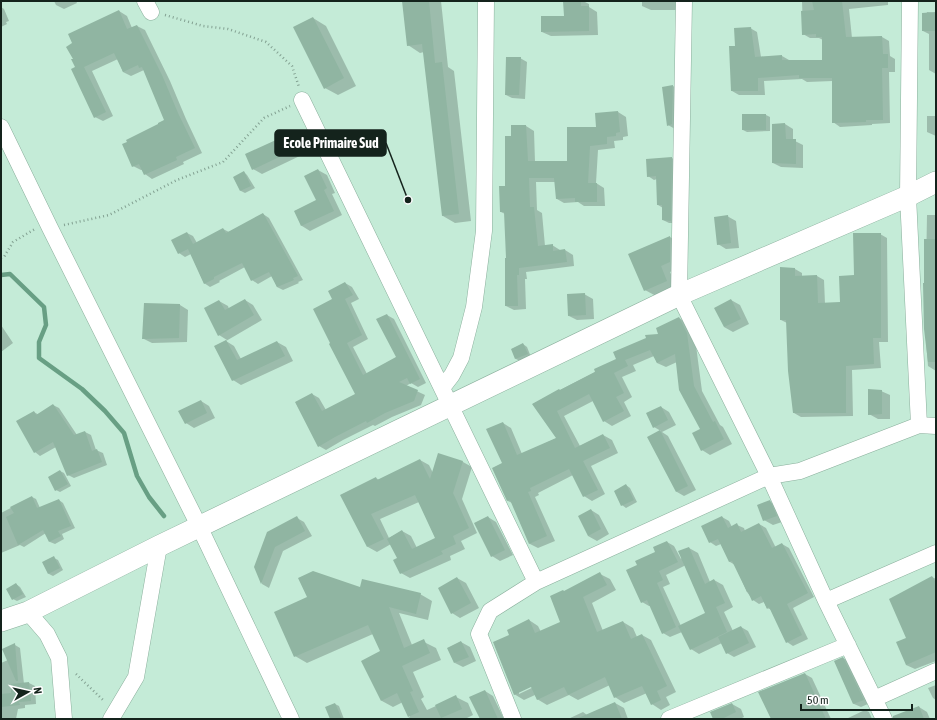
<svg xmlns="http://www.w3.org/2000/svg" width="937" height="720" viewBox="0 0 937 720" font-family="'Asap Condensed',sans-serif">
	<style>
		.shadow { fill: #0003; fill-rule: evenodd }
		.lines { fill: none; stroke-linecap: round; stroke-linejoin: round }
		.stream { stroke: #689f84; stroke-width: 4.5 }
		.building { fill: #90b5a2 }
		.minor-casing { stroke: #8aaf9c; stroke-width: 17 }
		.major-casing { stroke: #8aaf9c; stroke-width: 22 }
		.path { stroke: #83a192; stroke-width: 2.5; stroke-dasharray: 1 3; stroke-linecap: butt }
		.minor { stroke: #fff; stroke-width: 16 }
		.major { stroke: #fff; stroke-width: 21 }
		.leader { fill: none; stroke: #14231c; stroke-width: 1.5 }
		.callout-dot { fill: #14231c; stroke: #fff; stroke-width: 1.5 }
		.callout { fill: #14231c; stroke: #14231c; stroke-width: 1.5 }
		.callout-label { font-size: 14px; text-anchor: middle; font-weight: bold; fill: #fff }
	</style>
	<rect width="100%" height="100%" fill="#c4ebd7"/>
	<path class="shadow" d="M54 1H76L77 3 64 9 56 5Z
		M403 1H441L448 67 454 71 471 221 455 223 443 216 424 52 420 53 408 45Z
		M564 1H583L589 4V7L597 12 598 35 551 36 542 32 565 17Z
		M642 1H683V10H651L642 6Z
		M802 1H888V5L849 9 852 38 882 37 889 41 890 56 895 59V72H889L890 123 872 124V125L840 127 833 122V81L807 82 802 79 764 81 765 95H739L732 91 736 47 750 28 757 32 761 57 782 56 789 60V61H823V40L819 38H810L803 34Z
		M1 7 4 9 9 21 6 22 7 24 1 27Z
		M119 11 127 16 132 28 137 26 145 30 170 81 186 119 202 153 183 162 184 164 152 179 145 174 142 170H141L133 166 165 120 144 70 131 76 123 72 118 59 92 71 113 116 103 121 95 117 76 67Z
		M927 12 936 13V74L929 70V34L923 31Z
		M313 18 326 26 356 86 338 95 325 88Z
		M520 58 527 62 525 99 512 98 506 95Z
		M673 86 680 90 675 129 668 125Z
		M618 112 626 117 628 136 623 137V140L614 141 615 148 598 150 596 183 604 188 605 206H584L578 202 564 203 557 199 555 182H536L537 210 542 213 545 246 552 245 560 250V251L565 250 573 255 574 266 526 272 527 279H525L526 309 514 310 506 306 507 259 505 214 501 212 506 187 512 137V126H526L534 131 535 162H568L597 128Z
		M766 115 770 117V131L747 132 743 130Z
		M927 116H936V136L927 132Z
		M785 124 793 129V140L803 145V168L781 167 773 163Z
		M289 135 298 140 304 154 262 174 253 169Z
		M672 158 677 162 676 223H669L663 220V208L658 205 657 179 654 180 648 176Z
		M318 170 327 175 335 193 332 194 342 215 310 231 302 226 295 211 317 201Z
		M244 172 247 175 255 188 245 193 241 191 234 178Z
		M263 214 269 218 303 280 298 282 299 283 283 290 277 287 272 276 258 284 252 280 245 267 219 281 220 282 210 287 204 283 191 254 185 257 179 253 187 233 193 236 197 243 223 229 229 232Z
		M927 215H936V371L928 366 925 329Z
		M727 216 736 221 739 248 726 249 718 244Z
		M880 234 887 238 888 342H879L881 368 852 370 853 416 801 417 794 413 787 323 781 320 795 269 802 273V277L817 276 824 280 825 304 841 303 855 276Z
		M670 237 680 243V268L670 272 677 287 656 296 645 290Z
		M345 283 352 287 359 299 351 303 368 339 353 347 367 374 397 357 387 315 394 319 426 383 418 387 411 383 406 386 425 395 421 405 392 417 375 426 373 425 343 440 326 450 319 446 296 403 312 394 319 398 326 410 357 395 334 299Z
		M584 294 593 299 594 319 577 320 569 316Z
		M245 300 253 305 262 320 226 341 234 346 241 359 277 342 286 347 293 361 241 385 233 380 215 347 227 340 219 335V301L228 306 229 309Z
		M731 300 740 305 749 324 733 332 724 327Z
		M145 304 180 305 188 310 187 342 152 343 144 339Z
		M679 318 687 323 695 338 702 391 720 425 723 427 732 444 710 455 702 450 701 429 677 362 666 367 657 363 654 356 633 365 636 371 622 377 632 397 624 402 631 416 612 426 604 421 593 401 564 416 580 446 603 435 612 440 618 453 591 466 605 494 592 501 584 496 573 475 538 493 539 495 535 497 555 541 538 548 530 544 512 503 508 501 503 464V423L511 428 522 454 557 438 533 404 618 360 660 335Z
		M1 325 13 343 1 352Z
		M523 344 527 347 531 357 520 361 516 359 512 349Z
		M881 391 890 395V419H878L869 414Z
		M201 401 209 406 215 418 194 428 186 423Z
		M935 404H936V415L935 414Z
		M53 405 59 408 77 435 85 432 91 435 96 450 103 453 107 465 74 478 68 475 56 447 40 456 35 452 34 412 39 415Z
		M661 407 669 412 676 425 662 432 668 436 696 490 684 496 677 492 649 438 661 431 654 427Z
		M439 455 463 462 472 467 462 499 477 533 461 541 465 549 450 556 451 560 410 578 401 573 399 558 391 544 377 552 368 547 341 495 376 478 379 480 420 460 429 465 433 473ZM419 502 436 539 417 548 411 536 402 531 389 538 380 519Z
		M60 471 64 473 71 486 60 492 56 490Z
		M626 485 630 488 637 502 626 508 622 505Z
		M32 497 36 499 40 508 59 500 63 503 75 528 62 534 64 539 55 544 50 542 46 533 24 547 20 545 1 553V513Z
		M769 501 778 506 785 521 773 525 764 520Z
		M591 510 599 515 609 534 597 541 588 536Z
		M488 517 496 522 513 555 500 561 492 556Z
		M722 517 729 521 732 527 737 525 744 528 745 531 759 524 766 528 776 548 782 544 789 548 814 597 793 608 808 639 793 646 787 642 772 610 767 608 764 602 759 604 753 600 747 592 735 565 730 562 721 544 716 546 710 542Z
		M297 518 304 522 312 536 283 551 269 588 262 584 255 567Z
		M667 542 674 546 681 559 689 548 698 553 710 582 714 580 723 585 733 607 724 612 733 631 741 627 748 631 756 647 734 657 727 653 722 643 699 654 691 649 682 632 670 637 663 633 651 606H649L642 602 638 565 657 552ZM686 565 707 614 681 626 663 587 670 584 666 575Z
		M54 558 58 560 63 570 53 576 49 574 43 563Z
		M600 574 610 579 616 590 592 603 603 631 623 622 633 628 637 637 642 635 651 640 676 692 666 697 670 705 661 710 652 704 647 693 624 703 615 697 610 685 578 700 569 695 547 705 537 699 535 695 524 700 514 694 510 635 529 620 538 626 541 632 562 622 564 592ZM535 684 536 686 519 694V691Z
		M932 577 936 579V661L915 669 906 665 907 638Z
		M457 578 466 583 479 608 460 618 452 613Z
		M16 584 20 587 26 597 17 601 13 599Z
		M360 588 420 594 432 601 428 620 399 613 412 645 424 642 436 648 441 660 413 672 424 697 421 699 427 710 456 697 468 703 473 715 465 719H406L410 717 403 702 393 707 382 701 381 651 373 634 307 663 295 656Z
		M461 642 470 647 476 661 463 667 455 663Z
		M15 645 20 648 24 684 29 683 35 686 36 704 25 705V708L18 709 16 719H1V663L8 660Z
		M843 658 850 662 870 703 861 707 854 704 835 662Z
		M805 674 812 678 831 719H769L771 718Z
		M936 685V700L933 698 928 688Z
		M485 691 493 696 504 719H481Z
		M615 703 624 708 628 719H568L583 712 587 715Z
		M335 704 339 706 344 719H331Z
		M732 704 741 709 744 717 740 719H714Z
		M919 707 927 712 930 719H908Z
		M865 710 869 712 872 719H846Z"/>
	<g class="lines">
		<path class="stream" d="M1 275 10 274 44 307 46 325 39 342V358L82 389 105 411 124 433 137 476 149 497 164 516"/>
	</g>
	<path class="building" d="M402 1H429L435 63 442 62 459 214 442 216 422 44 407 46Z
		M563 1H581V6H589V31L541 32V16H564Z
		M812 1H842L846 37 882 36 883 54H888V68H882L883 120H866V122L832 123V78H799V75L758 78V91H731L729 46H735L734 28 751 27 755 57 782 55V60H822V37H816V34L802 35 801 11 814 10Z
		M119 10 127 29 137 25 162 75 178 113 195 148 176 157 177 160 144 175 139 164 132 167 122 144 127 142 126 140 158 124V123L164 120 142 67 139 68 138 65 123 72 114 53 84 67 106 112 94 118 71 69 75 67 71 59H73L66 47 72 43 68 34Z
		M936 12V31H922V13Z
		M313 17 344 78 324 89 293 27Z
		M506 57H521L519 95H505Z
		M673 85 672 124 667 126 662 87Z
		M618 111 620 132 616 133V136L607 137V144L590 146 588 183H597V202H575V198L556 199 554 178H529L530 207H534L538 246 553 244V251L565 249 567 262 519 268V275H517L518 306H505V258H506L504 212H500L499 186H505V136H511V125H526L528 161H567V127H596L595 113Z
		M742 114H766V130H742Z
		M785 123 786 139H796V164L772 163V124Z
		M289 134 296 149 252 170 245 154Z
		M672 157 671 221 662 220V205H657L656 176 647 177 646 159Z
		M318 169 327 188 324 190 334 211 301 226 294 211 316 200 304 176Z
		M244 171 251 186 240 191 233 177Z
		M263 213 298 276 293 278 294 280 277 287 269 272 251 281 242 263 214 277V279L204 284 188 249 178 254 171 240 187 232 193 244 223 228 226 233Z
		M728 215 731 243 717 245 714 217Z
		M853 233H881V338H873L874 364 846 366V413H793L788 371 786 320H780V267L795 268V276L817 275 818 303 840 302 839 276 854 275Z
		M670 236V262L661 266 667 281 644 291 628 254Z
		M924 239H936V362H928L924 329 923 283H924Z
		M345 282 353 295 345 299 362 335 347 343 363 375 396 357 376 319 387 314 420 379 410 384 407 378 399 382 418 390 414 401 385 413 367 423 366 421 335 437 318 447 295 402 312 393 322 411 355 394 329 344 330 343 313 309 332 299 328 291Z
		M585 293 586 315 568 316 567 294Z
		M245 299 254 315 218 336 204 308 219 300 225 310Z
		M731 299 741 319 724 327 714 308Z
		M144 303 180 304 179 338 142 339Z
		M679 317 687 333 694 386 713 422 715 421 724 439 701 451 692 433 700 429 679 390 675 354 657 363 650 350 625 360 628 366 614 373 624 393 616 397 624 411 603 422 589 394 557 411 575 448 603 434 610 448 583 461 598 490 583 497 569 469 530 488 531 491 528 492 547 536 529 544 510 500 507 501 492 468 502 463 486 429 503 422 517 455 556 438 532 404 559 389 560 390 595 372 594 369 616 359 613 352 646 338 645 335 658 334 656 328Z
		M226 340 237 360 277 341 285 356 232 381 214 346Z
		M523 343 528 354 515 359 511 349Z
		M868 389 882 390V414L868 415Z
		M201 400 207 413 185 424 178 411Z
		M53 404 74 435 85 431 92 451 97 449 102 462 67 476 53 442 34 453 16 421 34 411 36 415Z
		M661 406 668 420 653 428 646 413Z
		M660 430 688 486 676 492 647 437Z
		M438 453 463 461 453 493 469 528 453 536 456 544 441 551 443 554 400 574 393 560 397 558 387 539 402 530 412 549 435 538 415 495 371 514 384 539 367 547 340 495 376 477 377 480 420 459 430 479Z
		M60 470 68 484 55 491 48 477Z
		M626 484 634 500 621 506 614 491Z
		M32 496 37 508 59 499 71 526 58 531 61 536 49 542 43 530 18 545 6 517 14 513 10 507Z
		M770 500 777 516 763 521 757 505Z
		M591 509 601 529 588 536 578 516Z
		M297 516 305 531 275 547 261 584 254 567 267 532Z
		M488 516 505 550 491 557 474 523Z
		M722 516 728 528 737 523 741 532 759 523 772 548 782 543 808 593 787 604 802 635 786 643 769 607 767 609 761 596 752 601 748 592H747L732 561 729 562 718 539 709 543 701 526Z
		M667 541 678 562 659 571 663 580 657 583 676 627 662 634 647 600 641 603 626 570 637 565 635 561 655 552 653 547Z
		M689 547 705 584 714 579 725 603 716 607 727 632 690 650 678 626 705 613 678 551Z
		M54 556 60 568 48 574 42 562Z
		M313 571 360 587 362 579 421 593 416 614 389 607 404 648 424 639 430 653 402 666 413 691 410 692 419 712 408 717 397 693 381 701 361 661 380 651 368 625 294 657 274 612 307 597 298 578Z
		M600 572 607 585 583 597 597 632 623 621 631 639 642 634 667 686 657 691 661 700 651 705 642 686 614 698 605 677 568 695 564 687 537 700 531 687 514 695 493 642 509 635 507 630 529 619 535 633 560 622 550 596 563 590 564 591Z
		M932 576 936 583V652L906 665 896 642 906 638 889 599Z
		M457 577 471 603 451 614 438 588Z
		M16 583 23 594 12 600 6 589Z
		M741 626 749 643 726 654 718 637Z
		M461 641 469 657 454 663 447 648Z
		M15 643 18 681H16L2 649Z
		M843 657 864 700 853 704 834 661Z
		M805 673 826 719H771L758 692Z
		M29 682 31 701 19 702 20 705 1 707V694L11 693V684Z
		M485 690 498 719H480L469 697Z
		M456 695 462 709 441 718 435 705Z
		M615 702 622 719H576Z
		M335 703 342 719H330L325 707Z
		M732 703 736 712 722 719H713L710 712Z
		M919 706 924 719H893V716Z"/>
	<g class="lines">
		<g class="minor-casing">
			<path id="minor" d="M145 1 151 12
				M684 1 679 295 769 476 826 601 884 719
				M910 1 908 196 919 425
				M302 100 536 582
				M1 127 50 228 199 526 291 719
				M442 388 452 375 461 358 474 307 484 231 486 1
				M826 601 936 553
				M28 612 47 634 59 658 64 719
				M874 699 936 671
				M111 719 136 677 159 546
				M513 719 479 634 490 611 536 582 769 476 800 471 919 425 936 426
				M669 719 848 645"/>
		</g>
		<g class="major-casing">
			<path id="major" d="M1 621 28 612 159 546 679 295 908 196 936 182"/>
		</g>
		<path class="path" d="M165 15 203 26 228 29 266 42 292 66 299 87
			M64 225 109 215 177 180 223 162 264 118 290 106
			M1 258 4 257 13 242 35 229
			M76 674 104 701"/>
		<use href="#minor" class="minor"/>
		<use href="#major" class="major"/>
	</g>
	<path class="leader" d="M408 200L386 143"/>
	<circle class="callout-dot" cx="408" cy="200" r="4"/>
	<rect class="callout" x="275" y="130" width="111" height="26" rx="4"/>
	<g class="callout-label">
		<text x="331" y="148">Ecole Primaire Sud</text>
	</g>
	<rect width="937" height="720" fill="none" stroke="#14231c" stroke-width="4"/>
	<g transform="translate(28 692) rotate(82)" stroke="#ffffff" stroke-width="3" paint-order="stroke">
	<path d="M0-3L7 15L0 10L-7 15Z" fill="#14231c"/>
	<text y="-6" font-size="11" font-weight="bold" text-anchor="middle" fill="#14231c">N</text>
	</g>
	<path d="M801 704v6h111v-6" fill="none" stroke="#14231c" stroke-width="2"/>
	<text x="807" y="704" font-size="12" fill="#14231c" stroke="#ffffff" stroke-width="3" paint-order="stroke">50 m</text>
</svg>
